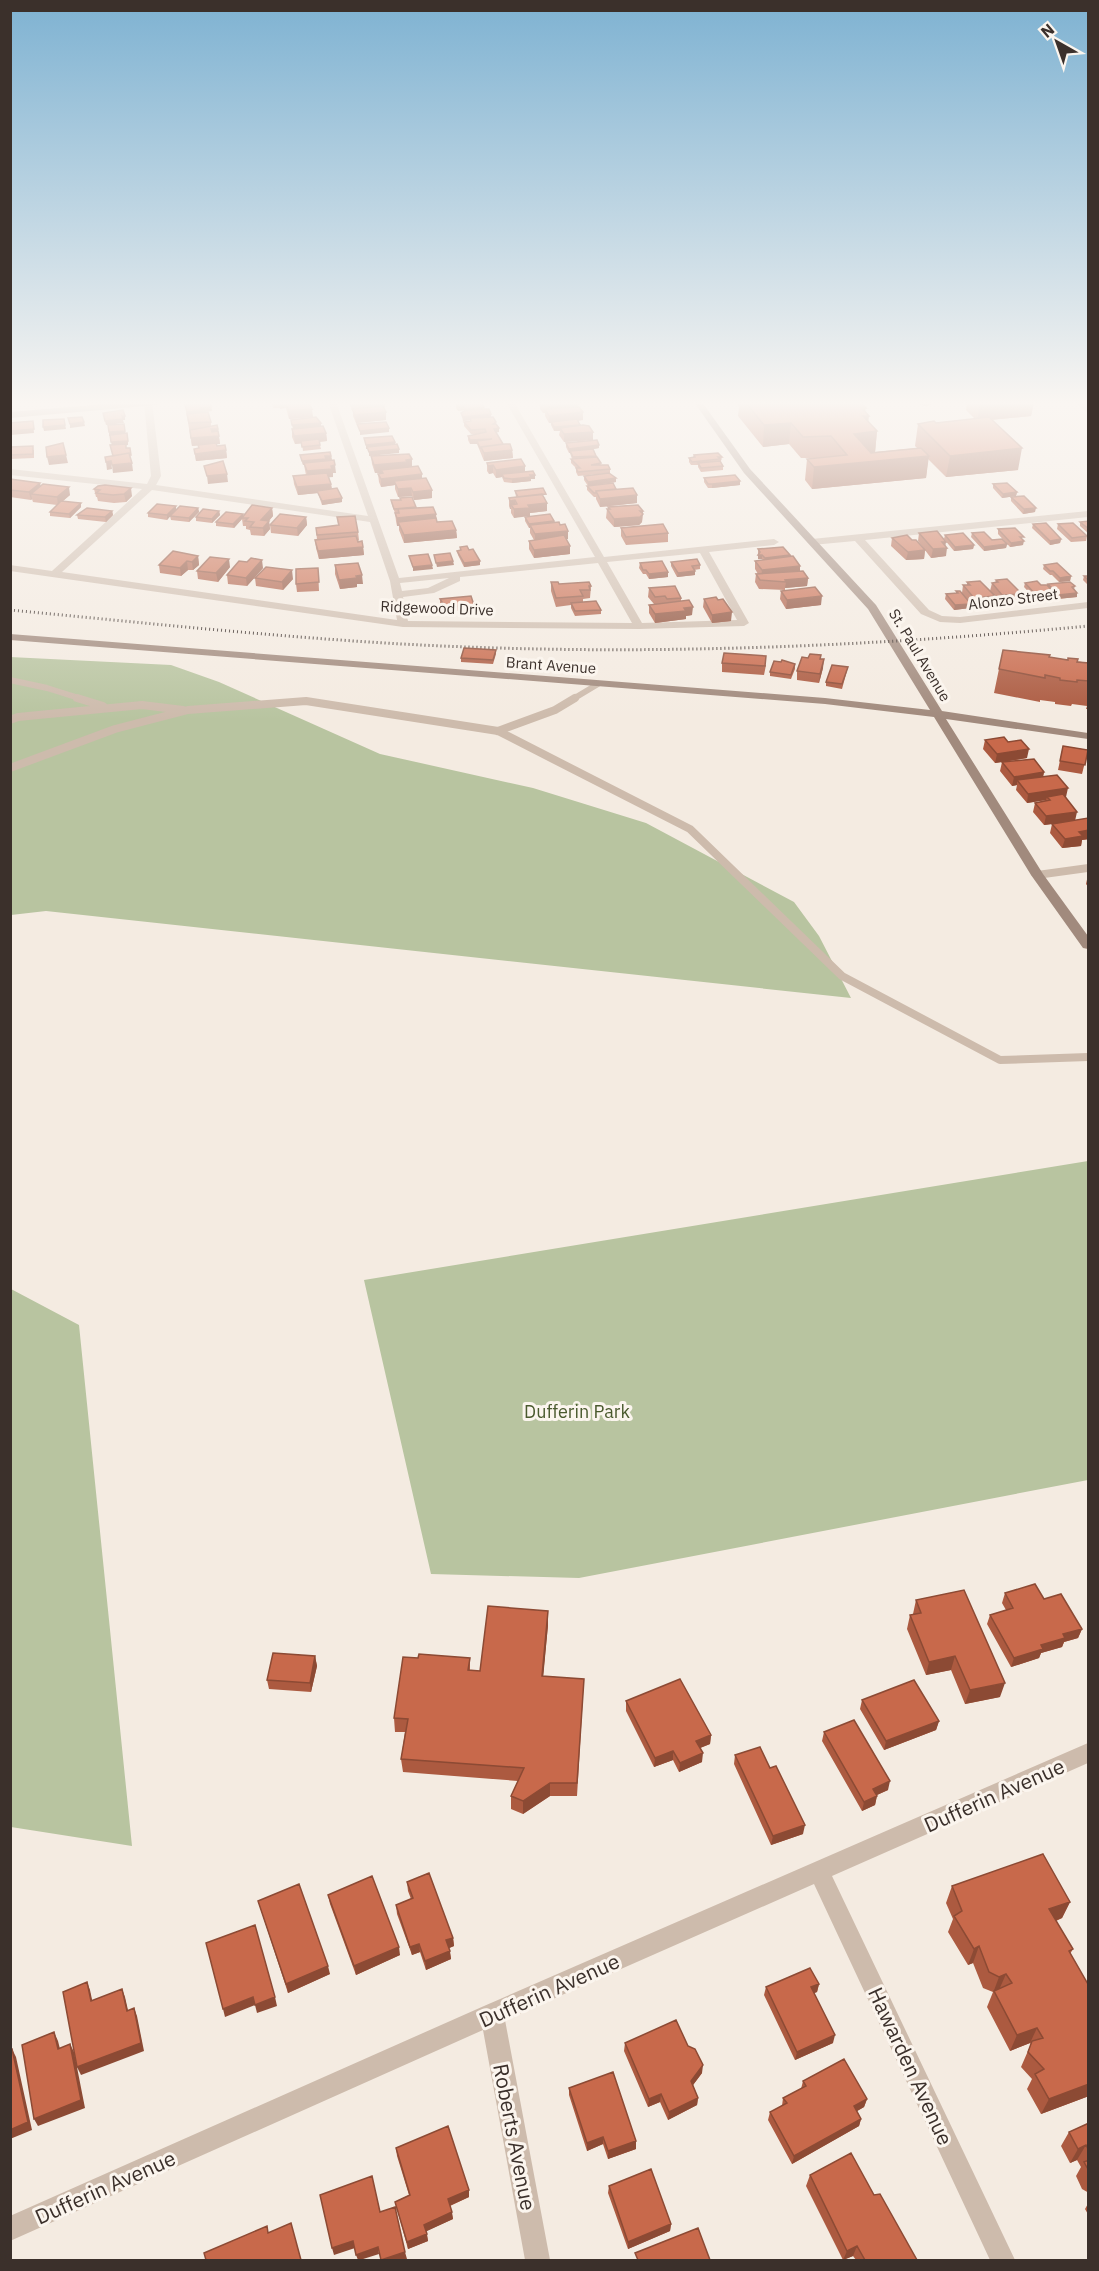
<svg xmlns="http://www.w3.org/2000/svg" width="1099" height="2271" viewBox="0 0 1099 2271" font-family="'IBM Plex Sans',sans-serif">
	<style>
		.green { fill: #b8c4a0 }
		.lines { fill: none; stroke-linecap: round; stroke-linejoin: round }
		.lane-far1 { stroke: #cdbbac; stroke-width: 6 }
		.lane { stroke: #cdbbac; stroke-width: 8 }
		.street { fill: #cdbbac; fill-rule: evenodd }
		.secondary { fill: #a18a7d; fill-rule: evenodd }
		.rail { stroke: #3b302b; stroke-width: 3; stroke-dasharray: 1 3; stroke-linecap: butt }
		.wall { fill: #ac5a40 }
		.shaded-wall { fill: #8c4a34 }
		.building { fill: #c8694b; stroke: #8c4a34; stroke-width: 1.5 }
		.labels { text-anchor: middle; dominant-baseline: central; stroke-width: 6; stroke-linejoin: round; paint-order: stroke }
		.far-street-label { font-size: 15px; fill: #3b302b; stroke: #fbf5ee }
		.park-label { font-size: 18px; fill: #4a5a2e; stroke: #fbf5ee }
		.near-street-label { font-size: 21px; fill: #3b302b; stroke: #fbf5ee }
	</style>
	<rect width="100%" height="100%" fill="#f4ebe1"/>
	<path class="green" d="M10 657 171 665 219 682 380 754 533 788 646 823 794 902 819 936 851 998 46 911 11 915Z
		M1088 1161V1480L579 1578 431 1574 364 1280Z
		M11 1289 79 1325 132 1846 11 1827Z"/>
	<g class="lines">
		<path class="lane-far1" d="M10 680 47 688 82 699
			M573 699 598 684"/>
		<path class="lane" d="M77 698 103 706
			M10 720 18 717 142 705 183 710
			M498 731 555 710 575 698
			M10 768 115 729 188 710 306 701 498 731 690 829 842 976 1000 1060 1088 1057"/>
		<path class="street" d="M144 402H152L161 476 156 485 368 516 328 402H336L399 578 595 557 506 402H514L604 557 774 539 779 542 774 545 709 552 749 623 744 626 639 629 403 627 10 571V565L52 571 142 489 10 475V469L147 484 151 476ZM152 490 370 522 390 581 397 620 62 572ZM700 553 737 620 642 623 607 562ZM598 563 632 623 408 621 403 597 434 593 460 581V577ZM449 578 428 588 402 591 400 583Z
			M1075 402H1084L1088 407V413Z
			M1088 511V517L865 540 929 610 942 616 960 617 1088 602V608L960 623 940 622 921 614 855 541 812 545 807 542 812 539Z
			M1088 864V872L1037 879 1031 875 1037 871Z
			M1088 1743V1763L832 1876 1015 2260H990L814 1884 505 2020 550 2260H525L483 2030 10 2241V2216L484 2006Z"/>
		<path class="secondary" d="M129 402H161L157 405 10 418V412Z
			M694 402H702L750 469 876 605 942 711 1088 733V739L946 719 1043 874 1088 936V949L1083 948 1031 875 934 717 825 704 10 640V634L825 698 930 710 868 609 744 473Z"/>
		<path class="rail" d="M10 610C147 623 284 638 421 645 644 656 866 647 1088 626"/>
	</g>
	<path class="wall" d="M272 402H309L313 417 289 419 286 408H273Z
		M350 402 385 404V407H384L386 412V420L356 423 353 416V410H352Z
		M458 402H481L484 409 491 414V417L499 428V432H496L503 444 512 450 513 458 484 461 477 444H470L468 440V436L478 434H471L464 426V422L470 421V420L463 421 461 413 464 411V410L458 411 456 408V404L459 403Z
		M538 402H576L583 420 578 421 580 426 593 432V440L564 442 559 435 560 431H554L551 425V423H549L545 416V413H543L540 409V406Z
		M735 402H860L866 408 865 412 868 422 877 431 875 452 917 448 915 446 918 424 975 419 966 410 967 402H1034L1031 416 991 420 1018 470 946 477 928 459 926 478 812 489 805 480 807 459 816 458H801L789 444 763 447 738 416 739 407Z
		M916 402H934L930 405 924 406 919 404Z
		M185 405 211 407 212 411 201 412V413L211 422V426L217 425 220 444H216L217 446 226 450 227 458 196 461 194 449H199L198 445 192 446Z
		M292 429 326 433 327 441 319 442 321 449 303 451 302 443 295 444 292 437Z
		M566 443 599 445V448L593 449 601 465 610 469V473L578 476 576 472V468L571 463V459H572L570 453H569L566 447Z
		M10 447 34 450V458L10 459Z
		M300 455 331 456 332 460H326V461L336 473H333V477H329L331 484 332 489 342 498V502L322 505 318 493 298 495 294 484 293 476 306 475 304 465H303Z
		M694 455 722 457 721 461H720L723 466V470L701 472 698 467V465H691L689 462V458L693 457Z
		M371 456 412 459V467L422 474V479L432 498 414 500 412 496 398 497 395 489V485L381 487 379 482 378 474H382V473H375L372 464Z
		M487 463 525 466V472L535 479H531V481L512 483 504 482 502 477 496 478 493 473 489 474 487 471Z
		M584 476 616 482 588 486 584 480Z
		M704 478 740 481V485L712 488H708L704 482Z
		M10 479 41 486 70 495 63 501 81 507 70 518 50 516V512L57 505 33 502 32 499 31 500 10 497Z
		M993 484 1017 492 1016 496 1002 498 993 488Z
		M98 486 132 496 126 502 114 503 98 501 97 497H96L94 489Z
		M587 486 616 489 637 503 600 507 596 499V497H594L587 490Z
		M515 491 546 498H545L547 511 530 513 514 518 511 513V509H510L509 506V498L516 497Z
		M1011 497 1035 512 1023 514 1011 501Z
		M400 498 416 508 436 514 437 522 456 530 457 538 404 543 399 530V526H397L396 521 395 513 392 505 391 500H400Z
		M176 506V510L198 508 199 512 189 522 171 520 170 516 167 520 148 517V513Z
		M608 507 643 511 642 522 639 525 614 527 606 518 607 509H608Z
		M272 508 273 516 269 521 270 529 264 536 251 535 250 530 246 529V526H243L242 519 234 528 216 526V522L243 514V516Z
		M112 511 113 515 106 522 78 519 77 515Z
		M219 511 220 515 212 523 196 521V517Z
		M306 517 307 525 298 536 271 533 270 525Z
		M337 517 358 532 359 540 358 541 363 547 364 555 319 559 316 548 315 540H317L316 528 338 525Z
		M525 517 554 523 568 539H566L570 554 534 558 529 549V541L534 540 530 533V528H529L525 521Z
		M1089 521V534L1080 526V522Z
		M1033 524 1061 539 1060 543 1050 545 1032 528Z
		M1058 524 1087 536 1086 541 1071 542 1057 529Z
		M621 528 668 533V542L626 545 621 536Z
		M998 529 1023 540V545L1010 547 998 534Z
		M919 533 946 546V556L931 558 918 541Z
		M972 533 1007 544 1006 548 984 551 971 537Z
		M945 535 974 545 973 549 954 551 944 539Z
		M892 538 912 540 925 550 924 559 906 560 891 546Z
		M460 547 480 565 464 567 458 555 457 551 460 550Z
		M758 549 789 557 800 566V571L808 578 807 586 785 588V590L821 605 786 609 780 599 781 591 785 590 759 589 755 582 756 574H758L755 569V561L763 560 762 559H758Z
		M198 556 199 565 193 570H188L181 576 160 573 159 565Z
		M247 562 263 568 247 586 228 584 227 575Z
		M671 562 700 565V569L694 570 695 575 677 577 671 566Z
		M640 563 668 577 649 579 646 574H643L639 568Z
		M335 565 363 584H357V587L340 589 335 574Z
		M1044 565 1071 576 1070 581 1059 582 1052 575H1050L1043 569Z
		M230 567 218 582 198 579 197 571Z
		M318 568 319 591 297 592 296 584Z
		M1084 576H1089V586L1083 580Z
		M255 578 293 579 283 590 256 586Z
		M996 580 1022 594 1020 602 1001 604 995 597 993 605 972 607 971 605 970 608 954 610 945 599 946 594 956 593V591L962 593 963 585H967V582L990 591 992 583H995Z
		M551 582 559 584 591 586 590 598 583 599V602L601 610V614L575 616 571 608V605L556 607 551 591Z
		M1025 583 1041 585H1047L1048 584 1075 586 1074 589 1077 593V597L1057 599 1055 597V599L1037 601 1024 587Z
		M649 588 681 598V601L692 615 686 616V619L655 623 649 613V605L654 604 648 597Z
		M440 599 474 605V609L446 612 440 604Z
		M704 599 718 600 731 621 712 623 703 607Z
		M496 650V654L493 664 461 662V658Z
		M821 655V659L823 668 819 683 797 680V671L808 658Z
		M1049 657 1089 663V709H1086L1087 706 1072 704 1071 706 1055 704V702L1040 700V702L994 693 999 669Z
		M722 663 766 665 764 675 722 672Z
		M795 664V669L791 679 770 676V672Z
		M848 667 842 689 826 686V682Z
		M985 740 1008 742 1027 758 1004 762 1044 772 1043 777 1066 797 1075 820 1089 819V839L1082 840 1081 846 1062 848 1050 833 1052 824 1044 825 1033 812 1035 803 1046 800 1027 803 1016 790 1017 785 1012 786 1000 771 1002 762 995 763 983 749Z
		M1063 746 1088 750 1082 774 1058 770Z
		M1088 875H1089V888L1086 884Z
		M1005 1593 1044 1599 1082 1629 1078 1638 1064 1642 1062 1647 1041 1653 1039 1658 1011 1667 987 1624 990 1615 1006 1610 1002 1603Z
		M916 1600 1000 1697 965 1704 951 1670 926 1675 907 1629 910 1615 913 1614Z
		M548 1611V1625L543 1676 584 1679 577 1796H550L523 1814 511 1809V1796L518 1781 403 1772 401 1759 405 1732H395L394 1718 418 1658H470V1670L480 1671Z
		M315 1656 317 1666 311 1692 269 1689 267 1680Z
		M862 1700 939 1721 936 1730 884 1750 860 1709Z
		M626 1701 711 1735 710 1744 700 1748 702 1762 679 1772 673 1760 654 1767 626 1711Z
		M824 1732 888 1790 877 1795 875 1805 862 1811 822 1741Z
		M735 1755 770 1768 803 1834 771 1845 734 1764Z
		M407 1882 453 1938 454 1946 449 1948 451 1959 426 1970 420 1952 412 1955 397 1914 396 1905 411 1899 408 1891Z
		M952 1886 1070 1902 1062 1918 1056 1921 1073 1949 1070 1954 1089 2096 1041 2114 1027 2089 1032 2079 1021 2067 1031 2044 1030 2043 1010 2051 987 2007 993 1992 983 1988 973 1963 968 1965 948 1932 953 1919 946 1903Z
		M328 1895 400 1955 356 1975 330 1904Z
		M258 1901 330 1974 288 1993Z
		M819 1984 817 1992 814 1993 833 2043 795 2060 764 1995 766 1987Z
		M625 2043 688 2046 702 2073 693 2085 698 2098 697 2105 668 2120 660 2102 648 2107 624 2051Z
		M803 2081 867 2099 864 2107 857 2111 861 2119 859 2126 792 2164 768 2120 770 2112 782 2106 783 2098 801 2089Z
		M569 2088 636 2141V2149L608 2159 603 2144 587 2151 569 2095Z
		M1089 2123V2193L1082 2189 1076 2176 1081 2167 1077 2160 1070 2163 1061 2146 1069 2132Z
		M396 2148 469 2190V2197L450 2206 453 2219 426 2231 428 2241 408 2249 395 2202 409 2195 397 2156Z
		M810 2175 874 2195 917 2260H856L853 2256 843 2260 806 2186Z
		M609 2186 671 2224 670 2231 628 2249 608 2193Z
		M1089 2202V2216L1085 2209Z"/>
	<path class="shaded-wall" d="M280 402H309L310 406 285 403 286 408 280 409Z
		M925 402H934L930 405 924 406Z
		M980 402H1034L1031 416 977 421Z
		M578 404V412L548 415V407Z
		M464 406V410L458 411V407Z
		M211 407 212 411 201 412V414L187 415V412L200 408Z
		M484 407V411L465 413V409Z
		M312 409 313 417 289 419V411Z
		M386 412V420L356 423 355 415Z
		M583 412V420L551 422V423H549V416Z
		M491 414V418H470V420L463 421V417Z
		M122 416H125V420H123L124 423 106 425 105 421Z
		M863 416H869L867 432 877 431 875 453 852 455 854 434Z
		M64 419 66 429 44 431 43 427Z
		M33 421 34 433 10 435V431Z
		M84 422 85 426 70 428V424Z
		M321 423V427L293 429 292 425Z
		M791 423 789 444 763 447 764 425Z
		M580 425 560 428V431H554V427Z
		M389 428V432L360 435V431Z
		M499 428V432L494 433V429Z
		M211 429H218L220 444 192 446 191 438Z
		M125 431 126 435 109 436V432Z
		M593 432V440L564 442V434Z
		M326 433 327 441 295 444 294 436Z
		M492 439 477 441V444H470V440Z
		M128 441V445L112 446 111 442Z
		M395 442V446L366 449V445Z
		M599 445V448L571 453 570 451V453H569V449Z
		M1022 448 1018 470 946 477 950 456Z
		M399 449V453L369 456V452Z
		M226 450 227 458 196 461 195 454Z
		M512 450 513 458 484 461V453Z
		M66 455 68 463 49 465 47 457Z
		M325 456H331L332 460H326V463L303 465 302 461Z
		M929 456 926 478 812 489 814 467Z
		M412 459V467L381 470 382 473H375L374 465Z
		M111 461 112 469 107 470 106 462Z
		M132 463 133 471 113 473 112 465Z
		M335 465 336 473H333V477L307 479V471Z
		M493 465V473L489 474 488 466Z
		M525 466V474H502V477L496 478V470Z
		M227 474 228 482 208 484 207 476Z
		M422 474V482L394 481 395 485 381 487V479Z
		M530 475H535V479H531V481L512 483V479Z
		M616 478V482L588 486V482Z
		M740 481V485L712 488V484Z
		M40 483 42 491 31 494 32 499 31 500 29 492Z
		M331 484 332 492 317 491 318 493 298 495 297 487Z
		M69 487 70 495 58 505 57 497Z
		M131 488 132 496 126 502 124 494Z
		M411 488 412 496 398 497V489Z
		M432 490V498L414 500 413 492Z
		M1017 492 1016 496 1002 498 1003 494Z
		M637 495V503L600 507V499Z
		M342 498V502L322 505V501Z
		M515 500V508L511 505V509H510V501Z
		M81 503V507L70 518 69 514Z
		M547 503V511L530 513V516L514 518V509L528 505Z
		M176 506V510L167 520V515Z
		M198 508 199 512 189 522V518Z
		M272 508 273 516 262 528 261 520Z
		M1036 508 1035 512 1023 514 1024 509Z
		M112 511 113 515 106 522 105 517Z
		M219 511 220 515 212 523V519Z
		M643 511 642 522 639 525 614 527V519Z
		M243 514V518H242V519L234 528 233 524Z
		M436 514V523L398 522 399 526H397V518Z
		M306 517 307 525 298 536 297 528Z
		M269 521 270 529 264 536 263 528Z
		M554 521V525H530V528H529V524Z
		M456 530 457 538 404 543V535Z
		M568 531V539L535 542V534Z
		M1061 539 1060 543 1050 545V541Z
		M1024 541 1023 545 1010 547 1011 543Z
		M942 542H946L945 548H947L946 556 931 558 933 549Z
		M1007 544 1006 548 984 551V547Z
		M974 545 973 549 954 551 955 547Z
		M570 546V554L534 558V550Z
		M363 547 364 555 319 559 318 551Z
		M925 550 924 559 906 560 908 552Z
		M758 555H762V559H758Z
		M790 555 789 560 765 562V558Z
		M198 556 199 565 193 570 192 562Z
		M229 559 230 567 218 582 216 573Z
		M262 560 263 568 247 586 246 578Z
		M187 561 188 570 181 576 180 568Z
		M453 561 454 565 437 567 436 563Z
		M480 561V565L464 567V563Z
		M432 565 433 569 413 571V567Z
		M800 566V574L761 578 762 570Z
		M292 570 293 579 283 590 282 582Z
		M695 571V575L677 577 678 573Z
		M668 572V577L649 579V574Z
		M362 575 363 584H357V587L340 589 339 580 356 576Z
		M1071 576 1070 581 1059 582 1060 578Z
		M808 578 807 586 785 588 786 582 785 580Z
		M1077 593V597L1057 599 1058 595Z
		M1056 595 1055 599 1037 601 1038 597Z
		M822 596 821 605 786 609 787 600Z
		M995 596 993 605 972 607 974 598Z
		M971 604 970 608 954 610 955 605Z
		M693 607 692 615 686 616V619L655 623V614L684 608Z
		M732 612 731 621 712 623V615Z
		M824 659 823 668 819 683 820 674Z
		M1029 749 1027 758 995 763 997 754Z
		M1044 772 1042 781 1017 780V785L1012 786 1014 777Z
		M1068 788 1066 797 1050 800 1047 797 1046 800 1027 803 1028 794Z
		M1077 812 1075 821 1044 825 1046 816Z
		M1089 830V839L1082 840 1081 846 1062 848 1065 839 1079 832Z
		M548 1611V1625L542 1690V1676Z
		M1082 1629 1078 1638 1064 1642 1062 1647 1041 1653 1039 1658 1011 1667 1014 1658 1063 1634Z
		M315 1656 317 1666 311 1692 310 1683Z
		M955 1656 951 1670 926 1675 929 1662Z
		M1005 1683 1000 1697 965 1704 970 1690Z
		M939 1721 936 1730 884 1750 886 1741Z
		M711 1735 710 1744 695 1750 696 1741Z
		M673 1751V1760L654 1767 655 1758Z
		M703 1753 702 1762 679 1772 680 1763Z
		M890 1781 888 1790 870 1798 873 1789Z
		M550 1783V1796L523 1814V1801Z
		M877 1796 875 1805 862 1811 864 1802Z
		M805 1825 803 1834 771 1845 773 1836Z
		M1070 1902 1062 1918 1042 1926 1049 1909Z
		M453 1938 454 1946 447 1949 446 1940Z
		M419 1944 420 1952 412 1955 410 1947Z
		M979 1946 973 1963 968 1965 974 1949Z
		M399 1947 400 1955 356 1975 354 1966Z
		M450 1951 451 1959 426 1970 425 1961Z
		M328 1966 330 1974 288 1993 286 1984Z
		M1006 1974 999 1990 994 1991 993 1993 999 1977Z
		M87 1982 90 1990 94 2009 91 2001Z
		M819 1984 817 1992 809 1995 811 1987Z
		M122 1989 125 1997 130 2019 127 2011Z
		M253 1997 255 2005 225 2017 223 2009Z
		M275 1997 277 2006 257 2013 255 2005Z
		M134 2008 137 2016 144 2051 81 2075 77 2067Z
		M1037 2028 1030 2043 1010 2051 1017 2035Z
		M54 2032 58 2041 62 2057 58 2049Z
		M835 2035 833 2043 795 2060 797 2052Z
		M70 2044 74 2052 85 2108 38 2126 34 2119Z
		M12 2049 16 2057 32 2130 10 2139Z
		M703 2065 702 2073 690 2089 691 2081Z
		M1089 2084V2096L1041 2114 1049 2099Z
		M661 2094 660 2102 648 2107 649 2099Z
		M698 2098 697 2105 668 2120 669 2112Z
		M867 2099 864 2107 852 2114 854 2106Z
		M861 2119 859 2126 792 2164 794 2156Z
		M603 2137V2144L587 2151V2143Z
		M636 2141V2149L608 2159V2151Z
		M1086 2145 1077 2160 1070 2163 1078 2149Z
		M469 2190V2197L449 2206 448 2199Z
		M452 2212 453 2219 425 2232 424 2225Z
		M671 2224 670 2231 628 2249V2242Z
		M427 2234 428 2241 408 2249 407 2242Z
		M353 2241 355 2248 334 2255 332 2248Z
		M857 2246 853 2256 843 2260 847 2251Z
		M378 2247 379 2254 360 2260H358L356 2255Z
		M405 2252 407 2259 401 2260H381Z"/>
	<path class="building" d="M210 402 211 407 200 408V410L187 412 185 405Z
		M292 402H308L312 409 289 411 285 403Z
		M350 402H384L385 404 351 406Z
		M467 402H481L484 407 465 409 464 406 458 407 456 404Z
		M541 402H576L578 404 548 407 543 405Z
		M745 402H860L866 408H862L869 416H863L877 431 854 434 871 453 921 448 929 456 814 467 807 459 847 455 831 436 803 437 791 423 764 425Z
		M383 406 386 412 355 415 352 409Z
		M579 407 583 412 549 416 545 409Z
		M485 409H489L491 414 463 417 461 413 466 410Z
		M123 410 125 416H122L123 419 105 421 103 413Z
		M208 412 211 422 189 423 187 414Z
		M82 417 84 422 70 424 68 418Z
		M316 417 321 423 292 425 291 420Z
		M493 417 496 422 493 424H496L499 428 494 429 503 444 481 447V448H480L477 441 492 439 470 440 468 436 486 432 485 429 471 430 464 422 471 421 470 418Z
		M989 417 1022 448 950 456 918 424 934 421 936 423Z
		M64 419 65 425 43 427V420Z
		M577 419 580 425 554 427 551 422Z
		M33 421 34 429 10 431V423Z
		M386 422 389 428 360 431 357 424Z
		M124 424 125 431 109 432 108 425Z
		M217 425 218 429H211L212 432 218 431 219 436 191 438 190 430Z
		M583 425 589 426 593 432 564 434 560 428Z
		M323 426 326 433 294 436 292 429Z
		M127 433 128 441 111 442 110 435Z
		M392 436 395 442 366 445 364 438Z
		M319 439 320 445 302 447 301 441Z
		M597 440 599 445 569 449 566 443Z
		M63 443 66 455 47 457 46 447Z
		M216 443 217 446 225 445 226 450 195 454 194 449 199 448 198 445Z
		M126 444V448H130L131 455H130L129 453 113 456 110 445Z
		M397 444 399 449 369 452 367 447Z
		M505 444H510L512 450 484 453 481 447Z
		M33 446V454L10 455V447Z
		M593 449 596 456 573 457 570 451Z
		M330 452 331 456H325L326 459 302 461 300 455Z
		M129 453 132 463 112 465 111 461 106 462 105 457Z
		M718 453 722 457H718L720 459 692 462 689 458 695 457 694 455Z
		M409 454 412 459 406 460 407 462 374 465 371 456Z
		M597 457 601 463 591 465H608L610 469 578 472 576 468H580L571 459Z
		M521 459 525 466 496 470 493 465 488 466 487 463Z
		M334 460 335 465 331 466 332 469 307 471 304 463Z
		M223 461 227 474 207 476 204 466Z
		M720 461 723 466 701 468 698 463Z
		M418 466 422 474 381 479 378 474 383 473 381 470Z
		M533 471 535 475H530L531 477 512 479 504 478 502 474Z
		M327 473 331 484 297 487 293 476Z
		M609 473 616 478 588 482 584 476Z
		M735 475 740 481 712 484H708L704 478Z
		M426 478 432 490 413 492 411 488 398 489 394 481Z
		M10 479 40 483 29 492 10 490Z
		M613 483 616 489 596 491V493H594L587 486Z
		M1007 483 1017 492 1003 494 993 484Z
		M43 484 69 487 57 497 31 494Z
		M105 485 131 488 124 494 113 495 96 493 100 490 94 489 98 486Z
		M337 488 342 498 322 501 317 491Z
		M543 488 546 494 518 497 515 491Z
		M633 488 637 495 600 499 596 491Z
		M542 494 547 503 528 505 530 508 514 509 511 505 517 504 515 500 510 501 509 498Z
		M1024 496 1036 508 1024 509 1011 497Z
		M412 497 416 507 394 509 391 500H401L400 498Z
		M61 501 81 503 69 514 50 512Z
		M157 504 176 506 167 515 148 513Z
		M252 505 272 508 261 520 269 521 263 528 250 527 254 522 245 521 248 518H242Z
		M638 505 643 511H640L643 514 640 517 614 519 607 509H610L608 507Z
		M180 506 198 508 189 518 170 516Z
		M433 507 436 514 397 518 395 513H399L398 509Z
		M87 508 112 511 105 517 77 515Z
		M203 509 219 511 212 519 196 517Z
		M226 512 243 514 233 524 216 522Z
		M280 514 306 517 297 528 270 525Z
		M550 514 554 521 529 524 525 517Z
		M355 516 358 532 317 535 316 528 339 525 337 517Z
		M436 518 437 522 452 521 456 530 404 535 398 522Z
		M1089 521V529L1080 522Z
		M559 522 560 525 565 524 568 531 535 534 530 525Z
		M1046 523 1061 539 1050 541 1033 524Z
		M1073 523 1087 536 1072 538 1058 524Z
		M663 524 668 533 626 537 621 528Z
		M1015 528 1024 537H1020L1024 541 1011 543 998 529Z
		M937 531 946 542H942L947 548 933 549 919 533Z
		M984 532 992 540 1002 539 1007 544 984 547 972 533Z
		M963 533 974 545 955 547 945 535Z
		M564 535 570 546 534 550 529 541Z
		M907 535 912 540H916L925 550 908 552 892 538Z
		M356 536 358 542 362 541 363 547 318 551 315 540Z
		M467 546 469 550 473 549 480 561 464 563 457 551 461 550 460 547Z
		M783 547 790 555 765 558 762 555H758L760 552 758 549Z
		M173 551 198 556 192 562 187 561 180 568 159 565Z
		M450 553 453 561 436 563 434 555Z
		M428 554 432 565 413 567 409 556Z
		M793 556 800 566 762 570 755 561Z
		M210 557 229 559 216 573 197 571Z
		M251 558 262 560 246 578 227 575 239 561 247 562Z
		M697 559 700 565 692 566 695 571 678 573 671 562Z
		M662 561 668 572 649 574 646 570H643L640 563Z
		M358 563 362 575 356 576 357 578 339 580 335 565Z
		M1057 563 1071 576 1060 578 1053 571H1050L1044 565Z
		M266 567 292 570 282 582 255 578Z
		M318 568 319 582 296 584V569Z
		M803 571 808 578 785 580 786 582 760 580 756 574Z
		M1084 576H1089V581Z
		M1007 579 1022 594 1002 595 992 583 998 582 996 580Z
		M980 581 995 596 974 598 963 585H970L967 582Z
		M1037 581 1041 585H1047L1056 595 1038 597 1025 583Z
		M551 582H558L559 584 589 582 591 586H589L590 590H580L583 596 556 598Z
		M1070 582 1075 586 1072 587 1077 593 1058 595 1048 584Z
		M675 586 681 598 667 599 665 596 655 597 649 588Z
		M815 587 822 596 787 600 781 591Z
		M956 591H960L971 604 955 605 946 594 958 593Z
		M471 596 474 605 445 607 440 599Z
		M716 597 718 600 723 599 732 612 712 615 704 599Z
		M689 600 693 607 684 608 686 611 655 614 649 605Z
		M596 601 601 610 575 611 571 603Z
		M464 648 496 650 493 660 461 658Z
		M1003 650 1050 655 1049 657 1068 660V658L1078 659 1077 662 1089 663V681L1077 680V682L1060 680V678L1045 675V678L999 669Z
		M724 653 766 656 765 666 722 663Z
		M810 654 821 655 820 659H824L820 674 797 671 802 657 808 658Z
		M782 660 795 664 791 675 770 672 774 661 781 662Z
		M832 665 848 667 842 684 826 682Z
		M1004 737 1008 742 1021 740 1029 749 997 754 985 740Z
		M1063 746 1088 750 1085 765 1060 761Z
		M1034 759 1044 772 1014 777 1002 762Z
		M1057 775 1068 788 1028 794 1017 780Z
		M1063 794 1077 812 1046 816 1035 803 1050 800 1047 797Z
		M1088 818 1089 830 1079 832 1083 836 1065 839 1052 824Z
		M1035 1584 1044 1599 1061 1594 1082 1629 1063 1634 1065 1638 1041 1645 1043 1649 1014 1658 990 1615 1013 1608 1005 1593Z
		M964 1590 1005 1683 970 1690 955 1656 929 1662 910 1615 921 1613 916 1600Z
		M488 1606 548 1611 542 1676 584 1679 577 1783H550L523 1801 511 1796 524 1768 401 1759 408 1719 394 1718 403 1657 418 1658 419 1654 470 1658 468 1670 480 1671Z
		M273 1653 315 1656 310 1683 267 1680Z
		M680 1679 711 1735 696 1741 703 1753 680 1763 673 1751 655 1758 626 1701Z
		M914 1680 939 1721 886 1741 862 1700Z
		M854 1720 890 1781 873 1789 877 1796 864 1802 824 1732Z
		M760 1747 770 1768 776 1766 805 1825 773 1836 735 1755Z
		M1043 1854 1070 1902 1049 1909 1073 1949 1069 1951 1089 1986V2084L1049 2099 1035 2074 1044 2069 1028 2052 1032 2041 1043 2038 1037 2028 1017 2035 994 1991 1012 1983 1006 1974 999 1977 989 1972 979 1946 974 1949 954 1916 962 1911 952 1886Z
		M429 1873 453 1938 446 1940 450 1951 425 1961 419 1944 410 1947 396 1905 413 1898 407 1882Z
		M372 1876 399 1947 354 1966 328 1895Z
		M299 1884 328 1966 286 1984 258 1901Z
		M255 1925 275 1997 255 2005 253 1997 223 2009 206 1943Z
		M810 1968 819 1984 811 1987 835 2035 797 2052 766 1987Z
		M87 1982 91 2001 122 1989 127 2011 134 2008 141 2043 77 2067 63 1992Z
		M676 2020 688 2046 695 2049 703 2065 691 2081 698 2098 669 2112 661 2094 649 2099 625 2043Z
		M54 2032 58 2049 70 2044 81 2100 34 2119 22 2045Z
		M12 2049 28 2122 10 2130V2050Z
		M844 2059 867 2099 854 2106 861 2119 794 2156 770 2112 787 2103 783 2098 806 2086 803 2081Z
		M613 2072 636 2141 608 2151 603 2137 587 2143 569 2088Z
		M1089 2123V2151L1086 2145 1078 2149 1069 2132Z
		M448 2126 469 2190 448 2199 452 2212 424 2225 427 2234 407 2242 395 2202 410 2195 396 2148Z
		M851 2153 874 2195 880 2194 917 2260H865L857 2246 847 2251 810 2175Z
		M1089 2160V2171L1084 2162Z
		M651 2169 671 2224 628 2242 609 2186Z
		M372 2176 380 2212 395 2207 405 2252 381 2260 378 2247 356 2255 353 2241 332 2248 320 2195Z
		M291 2223 301 2260H206L204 2253 267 2226 268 2233Z
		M698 2228 710 2260H638L635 2253Z"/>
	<linearGradient id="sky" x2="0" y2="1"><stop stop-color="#7eb2d2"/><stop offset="0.56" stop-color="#faf6f2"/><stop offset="1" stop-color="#faf6f2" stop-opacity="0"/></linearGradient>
	<rect width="1099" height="720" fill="url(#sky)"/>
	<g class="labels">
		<g class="far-street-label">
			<text transform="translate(1013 599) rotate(-7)">Alonzo Street</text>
			<text transform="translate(437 608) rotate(2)">Ridgewood Drive</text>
			<text transform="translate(920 655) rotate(59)">St. Paul Avenue</text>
			<text transform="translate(551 665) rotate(4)">Brant Avenue</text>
		</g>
		<g class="park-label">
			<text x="577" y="1411">Dufferin Park</text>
		</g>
		<g class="near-street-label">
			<text transform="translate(994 1795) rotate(-24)">Dufferin Avenue</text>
			<text transform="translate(549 1990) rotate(-24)">Dufferin Avenue</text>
			<text transform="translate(911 2066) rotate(65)">Hawarden Avenue</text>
			<text transform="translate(515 2137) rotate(79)">Roberts Avenue</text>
			<text transform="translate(105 2187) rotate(-24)">Dufferin Avenue</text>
		</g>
	</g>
	<rect width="1099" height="2271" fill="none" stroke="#3b302b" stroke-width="24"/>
	<g transform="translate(1057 42) rotate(320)" stroke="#fbf5ee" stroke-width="4.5" paint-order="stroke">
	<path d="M0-4.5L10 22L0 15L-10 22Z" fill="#3b302b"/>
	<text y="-9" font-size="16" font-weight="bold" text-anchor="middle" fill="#3b302b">N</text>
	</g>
</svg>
